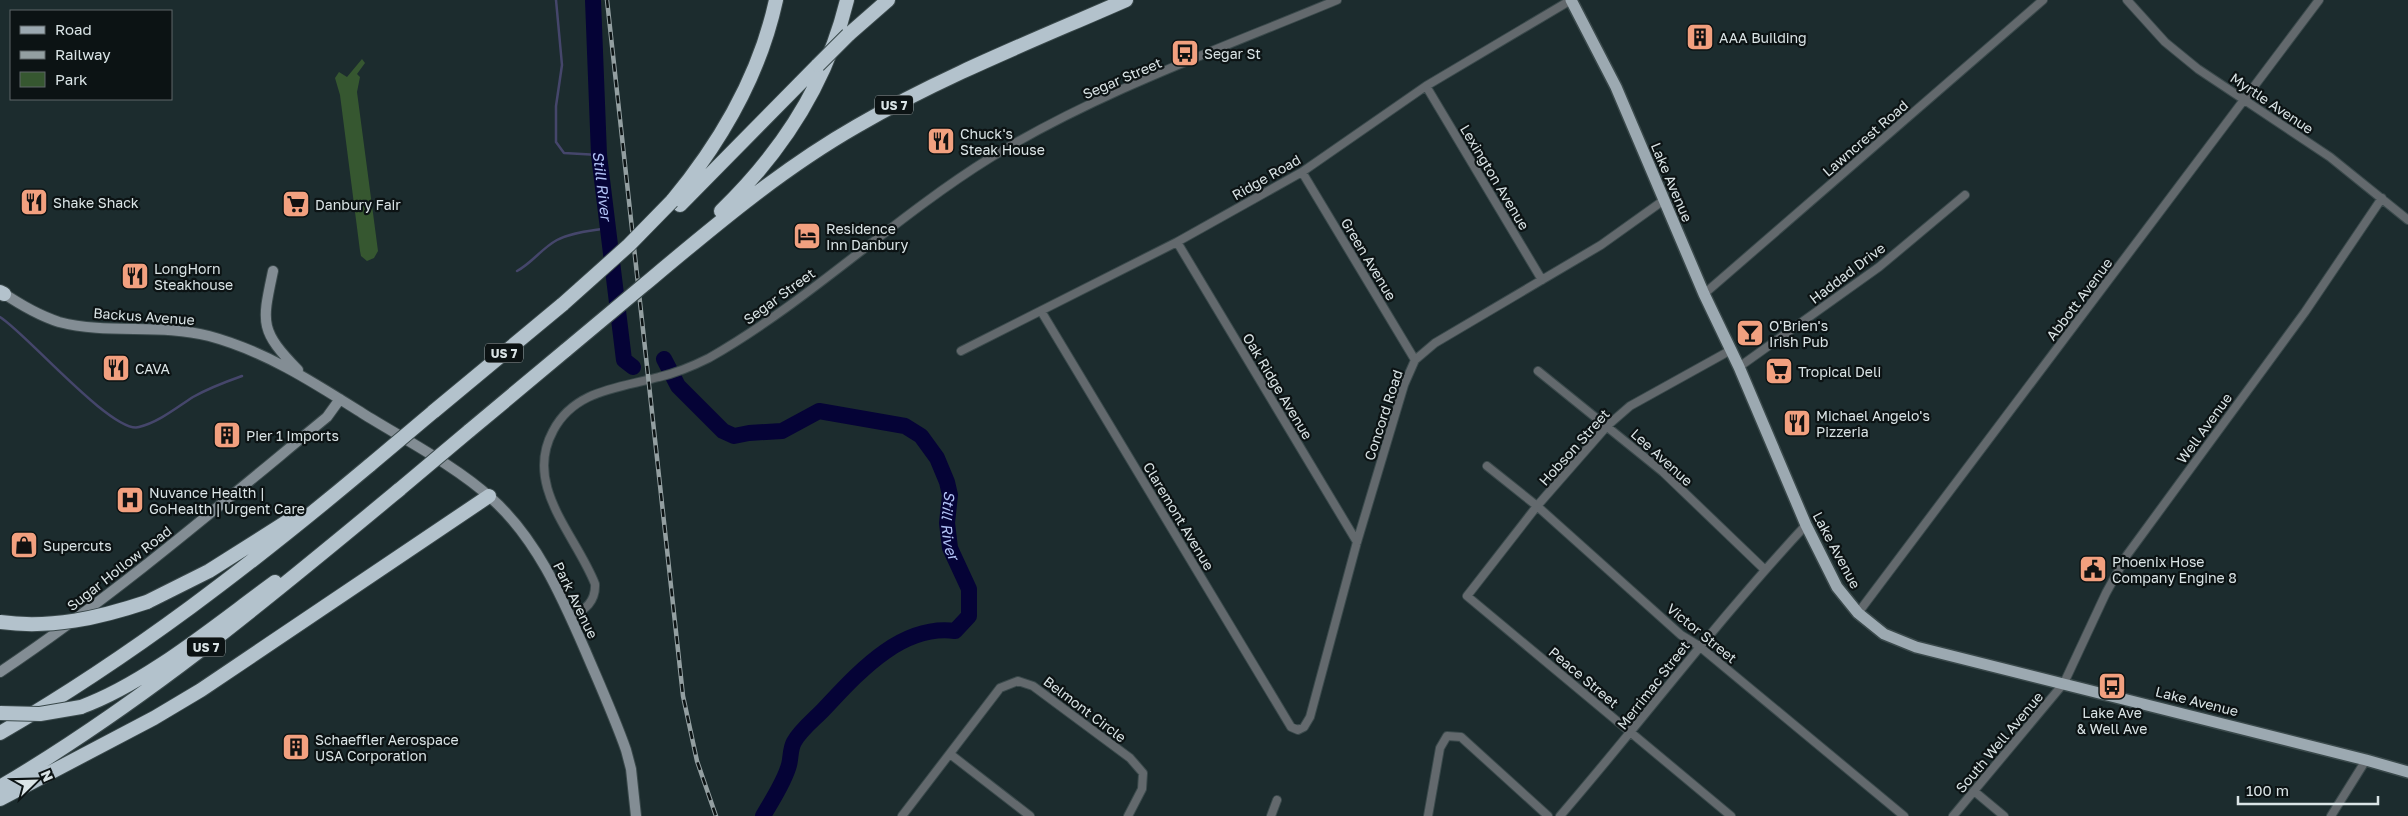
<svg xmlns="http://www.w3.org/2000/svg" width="2408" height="816" viewBox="0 0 2408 816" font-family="'Golos Text',sans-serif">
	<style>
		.green { fill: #365730 }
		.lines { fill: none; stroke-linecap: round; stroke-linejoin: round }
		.stream { stroke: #45466b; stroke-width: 2.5 }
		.river { stroke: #050336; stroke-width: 16 }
		.street-casing { stroke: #3a494b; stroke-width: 10 }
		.secondary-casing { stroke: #3a494b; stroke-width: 12 }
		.primary-casing { stroke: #3a494b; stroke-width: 14 }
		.highway-casing { stroke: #3a494b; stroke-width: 16 }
		.street { stroke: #63696d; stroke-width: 8 }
		.secondary { stroke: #838d94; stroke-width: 10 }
		.primary { stroke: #9ca9b1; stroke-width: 11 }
		.highway { stroke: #b3c2cc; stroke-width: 14 }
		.rail-casing { stroke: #939fa1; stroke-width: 4.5 }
		.rail { stroke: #0c1314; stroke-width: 2.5; stroke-dasharray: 8; stroke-linecap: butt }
		.highway-bridge-casing { stroke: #3a494b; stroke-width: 16; stroke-linecap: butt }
		.highway-bridge { stroke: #b3c2cc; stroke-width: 14 }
		.labels { text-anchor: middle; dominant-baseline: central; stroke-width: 4.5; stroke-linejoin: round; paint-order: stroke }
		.shield { fill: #0c1314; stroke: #9ca5a7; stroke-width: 1 }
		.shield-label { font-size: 12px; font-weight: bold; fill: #dae4e6 }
		.poi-label { font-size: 14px; fill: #dae4e6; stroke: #0c1314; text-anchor: start }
		.street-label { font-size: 14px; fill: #dae4e6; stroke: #0c1314 }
		.water-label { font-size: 15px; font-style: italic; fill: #b0c1f4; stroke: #0c1314 }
	</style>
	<rect width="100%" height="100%" fill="#1c2c2e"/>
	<path class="green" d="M362 59 365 63 357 74 360 77 357 92 378 251 374 258 367 261 361 256 360 251 340 95 335 78 339 72 347 77Z"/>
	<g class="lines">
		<path class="stream" d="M556 0 562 65 556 106V142L564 153 599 155
			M517 271C532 263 542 248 557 240 572 232 591 231 607 228
			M0 317C25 332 113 435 139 427 159 422 176 408 193 397 209 388 225 382 242 376"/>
		<g class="river">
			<path id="s1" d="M593 0 599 155 624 360 633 367"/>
			<path id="s2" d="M664 359 678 386 723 431 734 436 749 433 782 431 819 411 905 426 921 436 937 458 947 482 950 495 947 523 950 548 969 589V616L955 631C901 624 858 673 825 708 815 719 801 729 794 742 790 749 791 758 789 765 784 783 772 800 763 816"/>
		</g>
		<g class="street-casing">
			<path id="street" d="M2127 0 2165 42 2198 69 2330 157 2408 220
				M1426 86 1542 280
				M1302 172 1415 360
				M1177 242 1357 542
				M1704 294 2043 0
				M1041 311 1291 727 1298 730 1304 727 1310 717 1357 542 1404 385 1415 360 1435 343 1601 245 1664 200
				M1731 350 1630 406 1607 426 1537 506 1467 596 1731 816
				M961 351 1177 242 1302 172 1426 86 1571 0
				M1739 367 1879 267 1965 195
				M1538 371 1663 472 1764 569
				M1487 466 1537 506 1681 635 1699 646 1904 816
				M1858 613 2319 0
				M571 618C585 609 596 602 595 584 576 535 523 486 553 431 574 390 619 388 659 377 676 373 693 366 709 358 809 301 892 219 990 158 1095 93 1222 48 1337 0
				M950 754 1030 816
				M1974 791 2004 816
				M902 816 1000 688 1018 681 1033 686 1130 758 1143 773 1142 789 1128 816
				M1271 816 1277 800
				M1428 816 1440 748 1447 736 1461 737 1548 816
				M1560 816C1643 720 1719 618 1806 525
				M1953 816 2064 683 2106 593 2127 555 2305 312 2382 198
				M2331 816 2366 760"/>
		</g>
		<g class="secondary-casing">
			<path id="secondary" d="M273 271C262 323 259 330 298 370
				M0 291C19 304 37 315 59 322 108 335 160 323 209 336 265 351 313 382 362 413 402 438 456 466 491 498 536 538 561 595 585 650 599 683 614 716 626 750L631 769 636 816
				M0 672C115 595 220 505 327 417L340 399"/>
		</g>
		<g class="primary-casing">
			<path id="primary" d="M1571 0 1616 87 1704 294 1739 367 1806 525 1837 587 1858 613 1884 634 1916 647 2366 760 2408 772"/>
		</g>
		<g class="highway-casing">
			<path id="highway" d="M848 35 888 0
				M672 201C720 143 760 74 776 0
				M680 205 818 65
				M721 211C782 152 827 83 847 0
				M645 284C713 227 780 170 857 126 943 76 1035 40 1126 0
				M0 292 4 294
				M433 412 563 304
				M469 431 566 350
				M147 602 209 571 299 514
				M81 707C147 683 217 624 275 582
				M0 733C133 656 253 563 370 465
				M0 787C144 702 271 596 400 489
				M0 799 154 718 201 690 489 496"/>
		</g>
		<use href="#street" class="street"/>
		<use href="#secondary" class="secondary"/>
		<use href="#primary" class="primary"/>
		<use href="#highway" class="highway"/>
		<g class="rail-casing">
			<path id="rail" d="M607 0 683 696 697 761 716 816"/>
		</g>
		<use href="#rail" class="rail"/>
		<g class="highway-bridge-casing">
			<path id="highway-bridge" d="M818 65 848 35
				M563 304 629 245 672 201
				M566 350 645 284
				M370 465 433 412
				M400 489 469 431
				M0 622C51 629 99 618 147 602
				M0 713 40 714 81 707"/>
		</g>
		<use href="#highway-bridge" class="highway-bridge"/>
	</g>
	<defs>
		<g id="building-square" transform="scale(1.4375)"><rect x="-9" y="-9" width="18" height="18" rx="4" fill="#f2a07f" stroke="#0c1314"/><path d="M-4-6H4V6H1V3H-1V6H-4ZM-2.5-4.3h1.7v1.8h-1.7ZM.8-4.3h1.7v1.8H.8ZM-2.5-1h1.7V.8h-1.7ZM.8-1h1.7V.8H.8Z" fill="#111"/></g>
		<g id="bus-square" transform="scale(1.4375)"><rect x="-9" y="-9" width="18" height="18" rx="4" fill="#f2a07f" stroke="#0c1314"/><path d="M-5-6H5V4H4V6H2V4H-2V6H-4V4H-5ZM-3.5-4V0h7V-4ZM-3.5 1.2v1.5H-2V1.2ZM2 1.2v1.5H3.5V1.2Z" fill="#111"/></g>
		<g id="restaurant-square" transform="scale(1.4375)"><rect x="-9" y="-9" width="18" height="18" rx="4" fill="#f2a07f" stroke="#0c1314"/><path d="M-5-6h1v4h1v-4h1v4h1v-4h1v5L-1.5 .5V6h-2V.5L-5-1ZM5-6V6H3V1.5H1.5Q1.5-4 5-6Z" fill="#111"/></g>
		<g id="supermarket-square" transform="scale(1.4375)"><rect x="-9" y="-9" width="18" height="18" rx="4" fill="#f2a07f" stroke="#0c1314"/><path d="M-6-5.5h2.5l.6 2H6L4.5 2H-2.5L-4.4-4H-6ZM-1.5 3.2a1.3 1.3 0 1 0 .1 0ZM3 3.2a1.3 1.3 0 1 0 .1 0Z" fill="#111"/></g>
		<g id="hotel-square" transform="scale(1.4375)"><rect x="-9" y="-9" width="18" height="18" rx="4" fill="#f2a07f" stroke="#0c1314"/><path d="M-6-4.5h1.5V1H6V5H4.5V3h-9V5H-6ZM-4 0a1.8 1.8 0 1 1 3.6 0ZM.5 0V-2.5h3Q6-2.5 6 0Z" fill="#111"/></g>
		<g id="bar-square" transform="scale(1.4375)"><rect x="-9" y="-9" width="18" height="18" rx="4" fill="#f2a07f" stroke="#0c1314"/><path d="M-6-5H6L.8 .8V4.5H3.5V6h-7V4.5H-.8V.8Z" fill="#111"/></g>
		<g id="hospital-square" transform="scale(1.4375)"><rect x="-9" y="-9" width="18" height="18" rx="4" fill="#f2a07f" stroke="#0c1314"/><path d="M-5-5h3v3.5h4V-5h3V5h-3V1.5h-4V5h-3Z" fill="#111"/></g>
		<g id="shop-square" transform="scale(1.4375)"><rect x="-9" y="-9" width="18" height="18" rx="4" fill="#f2a07f" stroke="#0c1314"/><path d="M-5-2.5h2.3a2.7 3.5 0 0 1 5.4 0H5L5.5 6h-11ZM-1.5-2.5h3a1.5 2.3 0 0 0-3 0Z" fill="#111"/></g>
		<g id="civic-square" transform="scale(1.4375)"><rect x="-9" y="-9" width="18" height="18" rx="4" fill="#f2a07f" stroke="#0c1314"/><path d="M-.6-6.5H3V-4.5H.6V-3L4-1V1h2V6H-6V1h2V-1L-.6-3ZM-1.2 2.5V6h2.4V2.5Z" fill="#111"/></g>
	</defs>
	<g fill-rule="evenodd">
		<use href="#building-square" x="1700" y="37"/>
		<use href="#bus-square" x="1185" y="53"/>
		<use href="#restaurant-square" x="941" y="141"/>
		<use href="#restaurant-square" x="34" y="202"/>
		<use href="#supermarket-square" x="296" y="204"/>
		<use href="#hotel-square" x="807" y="236"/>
		<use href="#restaurant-square" x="135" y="276"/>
		<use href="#bar-square" x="1750" y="333"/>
		<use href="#restaurant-square" x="116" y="368"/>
		<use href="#supermarket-square" x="1779" y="371"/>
		<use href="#restaurant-square" x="1797" y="423"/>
		<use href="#building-square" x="227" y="435"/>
		<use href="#hospital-square" x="130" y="500"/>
		<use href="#shop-square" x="24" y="545"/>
		<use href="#civic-square" x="2093" y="569"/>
		<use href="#bus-square" x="2112" y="686"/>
		<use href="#building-square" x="296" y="747"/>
	</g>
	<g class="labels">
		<g class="shield">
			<rect x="875" y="95.5" width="38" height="19" rx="4"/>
			<rect x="485" y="343.5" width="38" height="19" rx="4"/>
			<rect x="187" y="637.5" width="38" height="19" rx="4"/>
		</g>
		<g class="shield-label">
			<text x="894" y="105">US 7</text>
			<text x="504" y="353">US 7</text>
			<text x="206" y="647">US 7</text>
		</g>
		<g class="poi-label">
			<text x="1719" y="37">AAA Building</text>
			<text x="1204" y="53">Segar St</text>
			<text x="960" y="133">Chuck's<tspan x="960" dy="16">Steak House</tspan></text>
			<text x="53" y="202">Shake Shack</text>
			<text x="315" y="204">Danbury Fair</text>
			<text x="826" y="228">Residence<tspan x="826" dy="16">Inn Danbury</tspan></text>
			<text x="154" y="268">LongHorn<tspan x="154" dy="16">Steakhouse</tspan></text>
			<text x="1769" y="325">O'Brien's<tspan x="1769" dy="16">Irish Pub</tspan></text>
			<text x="135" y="368">CAVA</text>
			<text x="1798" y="371">Tropical Deli</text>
			<text x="1816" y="415">Michael Angelo's<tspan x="1816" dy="16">Pizzeria</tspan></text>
			<text x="246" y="435">Pier 1 Imports</text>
			<text x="149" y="492">Nuvance Health |<tspan x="149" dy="16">GoHealth | Urgent Care</tspan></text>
			<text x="43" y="545">Supercuts</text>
			<text x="2112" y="561">Phoenix Hose<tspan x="2112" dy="16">Company Engine 8</tspan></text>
			<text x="2112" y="712" text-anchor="middle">Lake Ave<tspan x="2112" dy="16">&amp; Well Ave</tspan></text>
			<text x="315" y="739">Schaeffler Aerospace<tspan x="315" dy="16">USA Corporation</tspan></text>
		</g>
		<g class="street-label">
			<text transform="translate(1122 78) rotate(-23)">Segar Street</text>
			<text transform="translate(2272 103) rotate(34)">Myrtle Avenue</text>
			<text transform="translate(1865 138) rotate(-41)">Lawncrest Road</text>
			<text transform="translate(1266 177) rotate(-30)">Ridge Road</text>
			<text transform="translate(1495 177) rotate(59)">Lexington Avenue</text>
			<text transform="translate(1672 182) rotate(67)">Lake Avenue</text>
			<text transform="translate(1369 259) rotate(59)">Green Avenue</text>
			<text transform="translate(1847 273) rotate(-37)">Haddad Drive</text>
			<text transform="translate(779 296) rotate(-36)">Segar Street</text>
			<text transform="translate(2079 299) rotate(-53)">Abbott Avenue</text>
			<text transform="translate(144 316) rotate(4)">Backus Avenue</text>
			<text transform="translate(1278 386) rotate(59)">Oak Ridge Avenue</text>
			<text transform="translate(1383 415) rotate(-72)">Concord Road</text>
			<text transform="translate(2204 428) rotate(-54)">Well Avenue</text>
			<text transform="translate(1574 447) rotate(-48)">Hobson Street</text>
			<text transform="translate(1662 457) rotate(42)">Lee Avenue</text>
			<text transform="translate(1179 516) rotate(59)">Claremont Avenue</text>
			<text transform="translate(1837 550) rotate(62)">Lake Avenue</text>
			<text transform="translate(119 568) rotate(-38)">Sugar Hollow Road</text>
			<text transform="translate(576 600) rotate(64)">Park Avenue</text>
			<text transform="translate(1702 633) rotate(39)">Victor Street</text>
			<text transform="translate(1584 677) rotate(40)">Peace Street</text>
			<text transform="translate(1653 685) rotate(-52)">Merrimac Street</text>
			<text transform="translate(2197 701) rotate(14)">Lake Avenue</text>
			<text transform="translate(1085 709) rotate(37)">Belmont Circle</text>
			<text transform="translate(1999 742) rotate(-50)">South Well Avenue</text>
		</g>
		<g class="water-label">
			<text stroke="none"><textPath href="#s1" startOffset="186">Still River</textPath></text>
			<text stroke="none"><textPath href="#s2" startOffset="400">Still River</textPath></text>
		</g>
	</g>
	<rect x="10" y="10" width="162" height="90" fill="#0c1314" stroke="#5e6768"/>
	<rect x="20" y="26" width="25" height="8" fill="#9ca9b1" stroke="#5e6768"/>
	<text x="55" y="35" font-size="15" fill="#dae4e6">Road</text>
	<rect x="20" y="51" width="25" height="8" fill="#939fa1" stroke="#5e6768"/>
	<text x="55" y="60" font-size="15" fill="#dae4e6">Railway</text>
	<rect x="20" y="72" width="25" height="15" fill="#365730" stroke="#5e6768"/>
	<text x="55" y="85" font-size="15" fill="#dae4e6">Park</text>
	<g transform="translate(35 781) rotate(67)" stroke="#0c1314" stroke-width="4" paint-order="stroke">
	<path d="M0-4L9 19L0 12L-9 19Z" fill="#dae4e6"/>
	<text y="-8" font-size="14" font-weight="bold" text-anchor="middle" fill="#dae4e6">N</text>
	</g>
	<path d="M2238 796v8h140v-8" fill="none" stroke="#dae4e6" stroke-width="2.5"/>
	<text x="2246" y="796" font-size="15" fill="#dae4e6" stroke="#0c1314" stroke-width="4" paint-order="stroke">100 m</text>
</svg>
